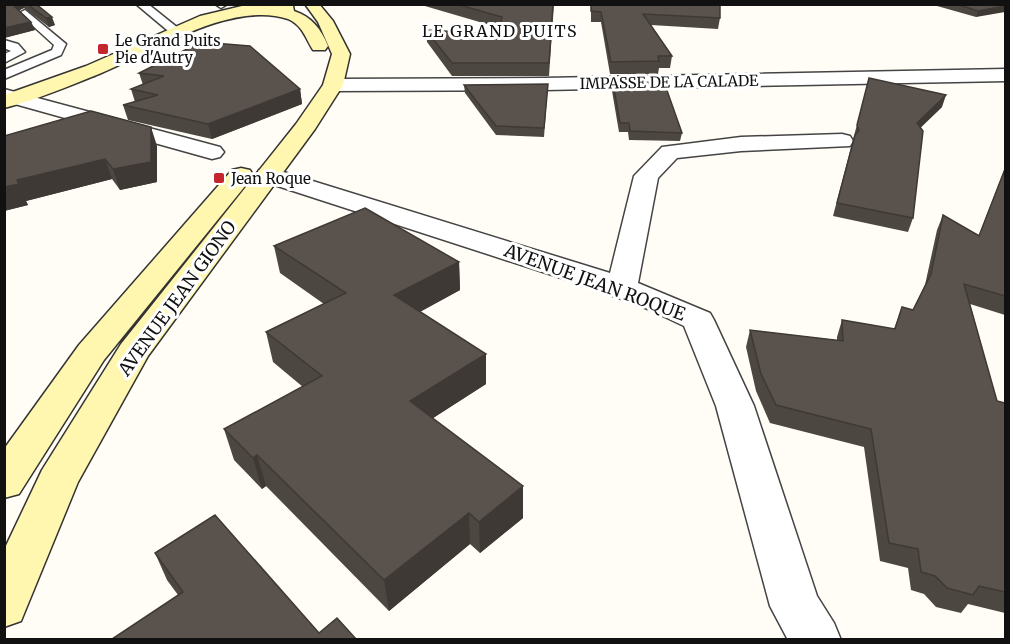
<svg xmlns="http://www.w3.org/2000/svg" width="1010" height="644" viewBox="0 0 1010 644" font-family="Merriweather,serif">
	<style>
		.lines { fill: none; stroke-linecap: round; stroke-linejoin: round }
		.lane-casing { stroke: #444; stroke-width: 3 }
		.street-casing { stroke: #444; stroke-width: 3 }
		.secondary-casing { stroke: #333; stroke-width: 3 }
		.lane { fill: #fff; fill-rule: evenodd }
		.street { fill: #fff; fill-rule: evenodd }
		.secondary { fill: #fff6b0; fill-rule: evenodd }
		.wall { fill: #4d4742 }
		.shaded-wall { fill: #3f3936 }
		.building { fill: #5a524d; stroke: #3f3936; stroke-width: 1.5 }
		.poi-dot { fill: #c4262e; stroke: #fff; stroke-width: 2 }
		.labels { text-anchor: middle; dominant-baseline: central; stroke-width: 6; stroke-linejoin: round; paint-order: stroke }
		.far-poi-label { font-size: 15px; fill: #111; stroke: #fff; text-anchor: start }
		.far-street-label { font-size: 15px; fill: #111; stroke: #fff }
		.far-neighbourhood-label { font-size: 16px; letter-spacing: 1.5px; fill: #111; stroke: #fff }
		.street-label { font-size: 18px; fill: #111; stroke: #fff }
	</style>
	<rect width="100%" height="100%" fill="#fffdf5"/>
	<g class="lines">
		<g class="lane-casing">
			<path id="lane" d="M136 4H148L183 32 181 35H173Z
				M215 4H226V5L221 8Z
				M25 10 66 44 61 55 4 79V70L52 50 54 45 21 15 19 13Z
				M4 40 18 44 25 52 4 63V54L11 51 4 48Z"/>
		</g>
		<g class="street-casing">
			<path id="street" d="M1006 69V81L544 90 333 91 326 89 323 85 326 81 333 79 544 78Z
				M4 89 220 147 224 152 220 157 212 159 4 101Z
				M842 134 850 136 853 141 850 146 741 151 677 158 658 178 638 283 710 313 714 320 754 406 817 596 834 623 841 640H788L770 606 716 406 684 326 648 309 589 287 259 180 256 175 259 170 268 168 277 170 610 273 634 176 662 147 741 137Z"/>
		</g>
		<g class="secondary-casing">
			<path id="secondary" d="M305 4H319L333 21 350 54 343 85 315 129 148 356 78 482 21 621 4 627V550L42 470 121 344 296 124 323 85 332 54 318 22Z
				M288 5 293 6 294 11C312 17 321 29 328 46L325 50H313C305 37 303 26 288 19 231 0 151 53 99 74 69 86 36 100 4 108V95L86 66 200 16 242 6Z
				M241 168 250 170 253 175 250 180 104 360 19 494 4 498V449L79 345 232 170Z"/>
		</g>
		<use href="#lane" class="lane"/>
		<use href="#street" class="street"/>
		<use href="#secondary" class="secondary"/>
	</g>
	<path class="wall" d="M4 4H36L55 25 49 27 24 8 19 10 31 22 35 30 4 38Z
		M418 4H554L549 76H452L427 42 426 30 499 34 500 28Z
		M591 4H720V18L718 29 651 25 672 56 670 68H659L658 74H610L601 22H591Z
		M930 4H1005L976 17Z
		M139 73 300 89 302 104 212 139 128 120 123 105 135 102 131 89 143 85Z
		M613 83 682 133 680 141 629 140 628 132H619L612 91Z
		M548 84 544 137 496 135 465 93 464 85Z
		M866 90 942 107 920 128 913 218 908 232 833 216Z
		M4 136 157 146V182L120 190 112 179 26 201 28 205 4 211Z
		M1005 168V315L970 304 997 401 1005 403V613L968 604 961 613 936 607 924 594 911 590 908 568 880 561 864 447 770 423 756 391 746 347 750 330 837 340V337L842 320 894 329 902 307 913 310 925 285 937 230 943 215 979 235Z
		M274 246 459 262 460 290 420 312 486 384 433 418 523 518 480 553 470 544 389 611 266 486 262 489 234 460 224 429 303 387 273 362 266 332 324 304 280 273Z
		M155 553 319 633 112 639 178 595 167 580Z"/>
	<path class="shaded-wall" d="M15 4H23L24 8 18 11 14 6Z
		M1005 6V12L976 17 978 11Z
		M52 17 55 25 49 27 46 18Z
		M31 22 35 30 4 38V28Z
		M300 89 302 104 212 139 208 124Z
		M946 95 942 107 913 135 917 123Z
		M151 127 157 146V182L120 190 113 169Z
		M105 159 112 179 26 201 28 205 4 211V187L17 180Z
		M459 262 460 290 397 324 394 295Z
		M486 354V384L413 431 410 401Z
		M257 455 266 486 262 489 253 458Z
		M523 486V518L480 553 479 522Z
		M469 513 470 544 389 611 384 580Z"/>
	<path class="building" d="M4 4H15L14 6 31 22 4 28Z
		M27 4H36L52 17 46 18Z
		M456 4H553L549 63H452L426 30 499 34 502 17Z
		M591 4H720V18L643 14 672 56H658L659 61 611 62 601 12 591 11Z
		M956 4H1005V6L978 11Z
		M201 42 250 46 300 89 208 124 123 105 158 95 131 89 164 76 139 73Z
		M869 78 946 95 917 123 923 131 913 218 837 203 855 135 859 130 857 125Z
		M664 82 682 133 630 131 629 123H620L613 83Z
		M548 84 544 128 496 126 464 85Z
		M91 111 151 127V162L113 169 105 159 17 180 19 184 4 187V136Z
		M1005 169V296L964 284 997 401 1005 403V592L979 586 973 595 947 588 935 576 921 572 918 549 889 543 871 429 776 405 761 374 750 330 843 341 842 320 895 329 902 307 913 310 931 274 943 215 979 236Z
		M365 208 459 262 394 295 486 354 410 401 523 486 479 522 469 513 384 580 257 455 253 458 224 429 322 376 266 332 346 293 274 246Z
		M215 515 319 633 337 618 356 639H112L183 592 155 553Z"/>
	<g class="poi-dot">
		<rect x="97" y="43" width="12" height="12" rx="3"/>
		<rect x="213" y="172" width="12" height="12" rx="3"/>
	</g>
	<g class="labels">
		<g class="far-poi-label">
			<text x="115" y="40">Le Grand Puits<tspan x="115" dy="17">Pie d'Autry</tspan></text>
			<text x="231" y="178">Jean Roque</text>
		</g>
		<g class="far-street-label">
			<text transform="translate(669 82) rotate(-1)">IMPASSE DE LA CALADE</text>
		</g>
		<g class="far-neighbourhood-label">
			<text x="500" y="31">LE GRAND PUITS</text>
		</g>
		<g class="street-label">
			<text transform="translate(595 282) rotate(20)">AVENUE JEAN ROQUE</text>
			<text transform="translate(177 298) rotate(-54)">AVENUE JEAN GIONO</text>
		</g>
	</g>
	<rect width="1010" height="644" fill="none" stroke="#111111" stroke-width="12"/>
</svg>
